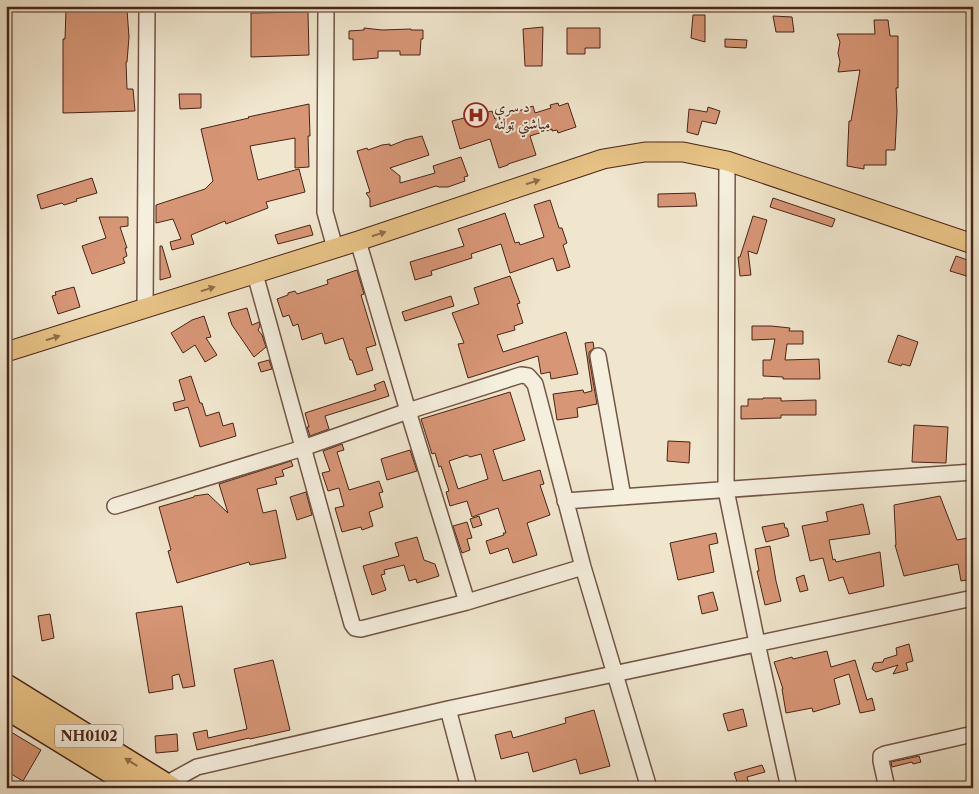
<svg xmlns="http://www.w3.org/2000/svg" width="979" height="794" viewBox="0 0 979 794" font-family="'Libre Caslon Text',Amiri,serif">
	<style>
		.building { fill: #d79676; stroke: #492517; fill-rule: evenodd }
		.lines { fill: none; stroke-linecap: round; stroke-linejoin: round }
		.minor-casing { stroke: #735544; stroke-width: 18 }
		.major-casing { stroke: #492517; stroke-width: 21 }
		.highway-casing { stroke: #492517; stroke-width: 24 }
		.minor { stroke: #f5efde; stroke-width: 15 }
		.major { stroke: #e8c386; stroke-width: 19 }
		.highway { stroke: #e8c386; stroke-width: 21 }
		.oneway { fill: #916c49 }
		.labels { text-anchor: middle; dominant-baseline: central; stroke-width: 4; stroke-linejoin: round; paint-order: stroke }
		.shield { fill: #f5efde; stroke: #7d6253; stroke-width: 1 }
		.shield-label { font-size: 14px; font-weight: bold; fill: #492517 }
		.poi-label { font-size: 15px; fill: #492517; stroke: #f5efde; text-anchor: start }
	</style>
	<rect width="100%" height="100%" fill="#f0e6cd"/>
	<filter id="stains"><feTurbulence type="fractalNoise" baseFrequency=".004" numOctaves="4"/><feColorMatrix values="0 0 0 0 .2 0 0 0 0 .09 0 0 0 0 .02 0 0 0 .5 -.17"/></filter>
	<radialGradient id="worn" r=".72"><stop offset=".6" stop-color="#630" stop-opacity="0"/><stop offset="1" stop-color="#630" stop-opacity=".3"/></radialGradient>
	<path class="building" d="M66 10H127L129 37 127 62H126L127 89H133L135 111 63 113V39H65Z
		M308 12 309 55 251 57V13Z
		M693 15H705V42L691 38Z
		M773 16 792 17 794 32H776Z
		M874 20H888L890 36H898V88H896L897 111 896 130 895 150H886V165H864V169L847 166 849 121H851L860 70 838 72 840 62 838 53 840 42 837 34H875Z
		M543 27 542 66H525L523 29Z
		M364 28 382 30 411 29V30H423V39H421L420 55H400V51H378V58L353 60V39H349V31L364 30Z
		M567 28H600V48H585V54H567Z
		M725 39 747 40 746 48 725 47Z
		M179 94H201V108L180 109Z
		M558 103 559 106 568 103 576 127 558 133 557 130 552 131V129L530 136 536 155 508 164V165L499 168 490 139 460 149 452 121 492 111 495 119 533 106 535 113 551 108 550 105Z
		M309 104 310 136H308L309 167 295 168V138L250 146 258 180 299 169 305 192 266 202 268 208 226 224 225 221 191 235 194 244 172 250 170 242 181 239 173 219 156 223V205L205 189 213 181 201 129 249 118 248 117Z
		M708 107 720 111 716 124 702 121 698 135 687 132 689 109 707 112Z
		M422 136 429 155 390 168 400 176V183L435 173 433 166 461 157 468 176 464 177 465 181 448 187H439L436 186 370 207V199L366 193 370 192 357 151 367 148 368 150 382 145 390 144V146L405 140Z
		M92 178 97 193 76 199 77 201 64 205 62 203 41 209 37 195Z
		M695 193 697 206 658 207V194Z
		M773 198 835 219 832 227 770 207Z
		M550 200 559 228H562L567 243 563 245 570 267 557 271 553 258 510 273 501 244 471 254 472 258 431 271 432 275 415 280 410 262 464 246 458 229 494 217 505 213 515 243 519 242 520 245 544 237 534 205Z
		M753 216 767 220 757 254 748 251 751 275 740 276 738 257H740Z
		M99 217H128V226L120 227 127 248H125L127 256 123 258 125 263 92 274 82 246 106 238Z
		M310 225 313 235 278 244 275 235Z
		M160 246H162L171 277 160 280Z
		M956 256 973 262V278L950 271Z
		M357 270 364 294 361 295 376 345 366 348 373 370 357 375 352 360H350L343 338 325 344 322 333 302 340 298 324 293 326 289 315 283 317 277 299 288 295V293L295 291 297 294 328 284 327 280Z
		M510 276 520 303 517 304 523 323 514 326 515 330 497 335 503 352 566 332 578 374 551 379 550 372 541 374 538 356 468 378 458 344 464 343 452 313 479 304 474 288Z
		M74 287 80 307 58 314 52 296 56 295 55 292Z
		M451 296 454 306 405 321 402 312Z
		M247 308 252 325 259 322 260 326 258 330 262 335 266 347 254 357 232 325 228 313Z
		M204 316 211 337 206 338 217 355 205 362 195 345 183 353 171 333 192 320Z
		M752 326H771L790 328 789 331H803V344H787L785 360 819 359 820 379H783V377L763 376V360H771L775 339 752 340Z
		M898 335 918 342 910 366 902 364 901 366 888 362Z
		M593 342 594 348 589 352V358L597 404 577 408 578 417 557 420 553 394 583 390 584 393 592 391 585 343Z
		M269 360 272 369 261 372 258 363Z
		M191 376 200 403H202L206 416 219 412 223 426 233 423 236 436 200 447 188 407 175 411 173 403 185 400 179 380Z
		M384 381 389 396 325 416 329 429 310 436 307 427H309L305 413 376 390 374 385Z
		M510 392 525 440 493 450 503 481 540 470 544 484 540 485 550 515 527 523 537 555 513 563 508 548 490 554 486 541 504 535 503 533H506L498 508 472 517 467 501 450 506 446 492 449 491 441 466 439 467 435 453 432 454 421 419ZM481 454 488 479 458 489 449 461 467 455 470 457Z
		M763 398H781V401L816 400V415H781V418L741 419V406H748V399H763Z
		M914 425 948 427 946 463 912 462Z
		M668 441 690 442 689 463 667 461Z
		M342 444 344 450 337 452 349 490 379 481 383 492 379 493 383 507 369 512 373 526 362 530 361 527 342 532 335 508 344 506 339 488 328 491 322 473 330 471 323 451Z
		M410 450 417 471 387 480 381 459Z
		M291 461 293 466 282 470 284 476 275 478 277 484 257 489 263 513 276 510 286 558 250 565 249 562 177 583 168 551 171 550 159 507 194 497V496L208 494 228 513 219 484Z
		M306 492 312 515 297 520 290 497Z
		M940 496 957 540 973 537V563L968 564 972 579 961 581 958 564 904 576 895 545H896L894 505Z
		M863 504 870 534 829 540 833 560 835 559 836 562 880 552 884 586 849 594 843 577 829 581 823 558 810 561 802 526 828 521 826 512Z
		M479 516 482 525 473 528 470 519Z
		M467 522 472 538 467 539 470 550 462 553 453 526Z
		M784 523 785 528H787L789 536 766 542 762 527Z
		M716 533 718 543 709 545 714 572 678 580 670 543Z
		M417 537 424 560 435 564 439 576 417 583 416 579 409 581 404 565 384 570 385 574 381 575 386 590 372 595 363 566 399 556 395 543Z
		M770 546 776 581 781 601 765 605 757 571H759L755 549Z
		M804 575 808 590 800 592 796 578Z
		M713 592 718 610 702 614 698 596Z
		M182 606 195 686 183 688 179 674 172 676 173 689 149 693 136 613Z
		M50 614 54 638 42 641 38 616Z
		M909 644 913 661 906 663 908 670 893 674 898 665 876 672 872 669 874 663 883 662 884 659 897 655 896 648Z
		M827 651 831 667 855 660 867 700 872 698 875 710 860 713 849 674 834 679 840 704 813 712 812 708 786 713 782 689H783L774 662 792 657 793 659Z
		M273 660 290 730 250 739 249 738 197 750 193 733 207 730 208 738 247 729 234 669Z
		M743 709 747 726 728 731 723 714Z
		M594 710 610 766 580 774 576 759 533 772 528 752 501 759 495 735 511 731 513 738 566 723 565 718Z
		M6 729 41 750 23 781 6 771Z
		M177 734 178 751 156 753 155 736Z
		M919 756 921 762 913 764 912 762 892 767 891 762Z
		M762 765 765 772 747 777 749 784 746 785 747 788H739L734 773Z"/>
	<g class="lines">
		<g class="minor-casing">
			<path id="minor" d="M326 6 325 212 335 248
				M727 161 726 490 757 643 789 788
				M358 241 408 411 467 602
				M255 274 352 624 355 628 361 629 467 602 583 567
				M145 309 147 6
				M598 356 623 497
				M565 501 973 472
				M115 506 303 448 408 411 521 375 528 376 535 384 583 567 649 788
				M448 709 469 788
				M162 788 166 784 197 767 448 709 973 598
				M887 788 881 761V756L885 754 973 734"/>
		</g>
		<g class="major-casing">
			<path id="major" d="M6 352 358 241 603 159 645 152H683L727 161 973 244"/>
		</g>
		<g class="highway-casing">
			<path id="highway" d="M6 685 172 788
				M6 708 136 788"/>
		</g>
		<use href="#minor" class="minor"/>
		<use href="#major" class="major"/>
		<use href="#highway" class="highway"/>
	</g>
	<defs><path id="oneway-solid" d="M-6-.8H1V-3.2L6.5 0L1 3.2V.8H-6Z" transform="scale(1.25)"/></defs>
	<g class="oneway">
		<use href="#oneway-solid" transform="translate(533 182) rotate(-18)"/>
		<use href="#oneway-solid" transform="translate(379 234) rotate(-18)"/>
		<use href="#oneway-solid" transform="translate(208 289) rotate(-18)"/>
		<use href="#oneway-solid" transform="translate(53 338) rotate(-17)"/>
		<use href="#oneway-solid" transform="translate(131 762) rotate(-148)"/>
	</g>
	<defs>
		<g id="hospital-ring" transform="scale(1.25)"><circle r="9.5" fill="#f5efde" stroke="#8f2418" stroke-width="1.5"/><path d="M-5-5h3v3.5h4V-5h3V5h-3V1.5h-4V5h-3Z" fill="#8f2418"/></g>
	</defs>
	<g fill-rule="evenodd">
		<use href="#hospital-ring" x="476" y="115"/>
	</g>
	<g class="labels">
		<rect class="shield" x="55" y="724.5" width="68" height="23" rx="4"/>
		<g class="shield-label">
			<text x="89" y="736">NH0102</text>
		</g>
		<g class="poi-label">
			<text x="494" y="106">د سرې<tspan x="494" dy="17">مياشتي ټولنه</tspan></text>
		</g>
	</g>
	<rect width="979" height="794" fill="none" stroke="#f0e6cd" stroke-width="25"/>
	<rect x="8" y="8" width="964" height="779" fill="none" stroke="#492517" stroke-width="2.5"/>
	<rect x="12" y="12" width="954" height="769" fill="none" stroke="#492517"/>
	<rect width="100%" height="100%" filter="url(#stains)"/>
	<rect width="100%" height="100%" fill="url(#worn)"/>
</svg>
